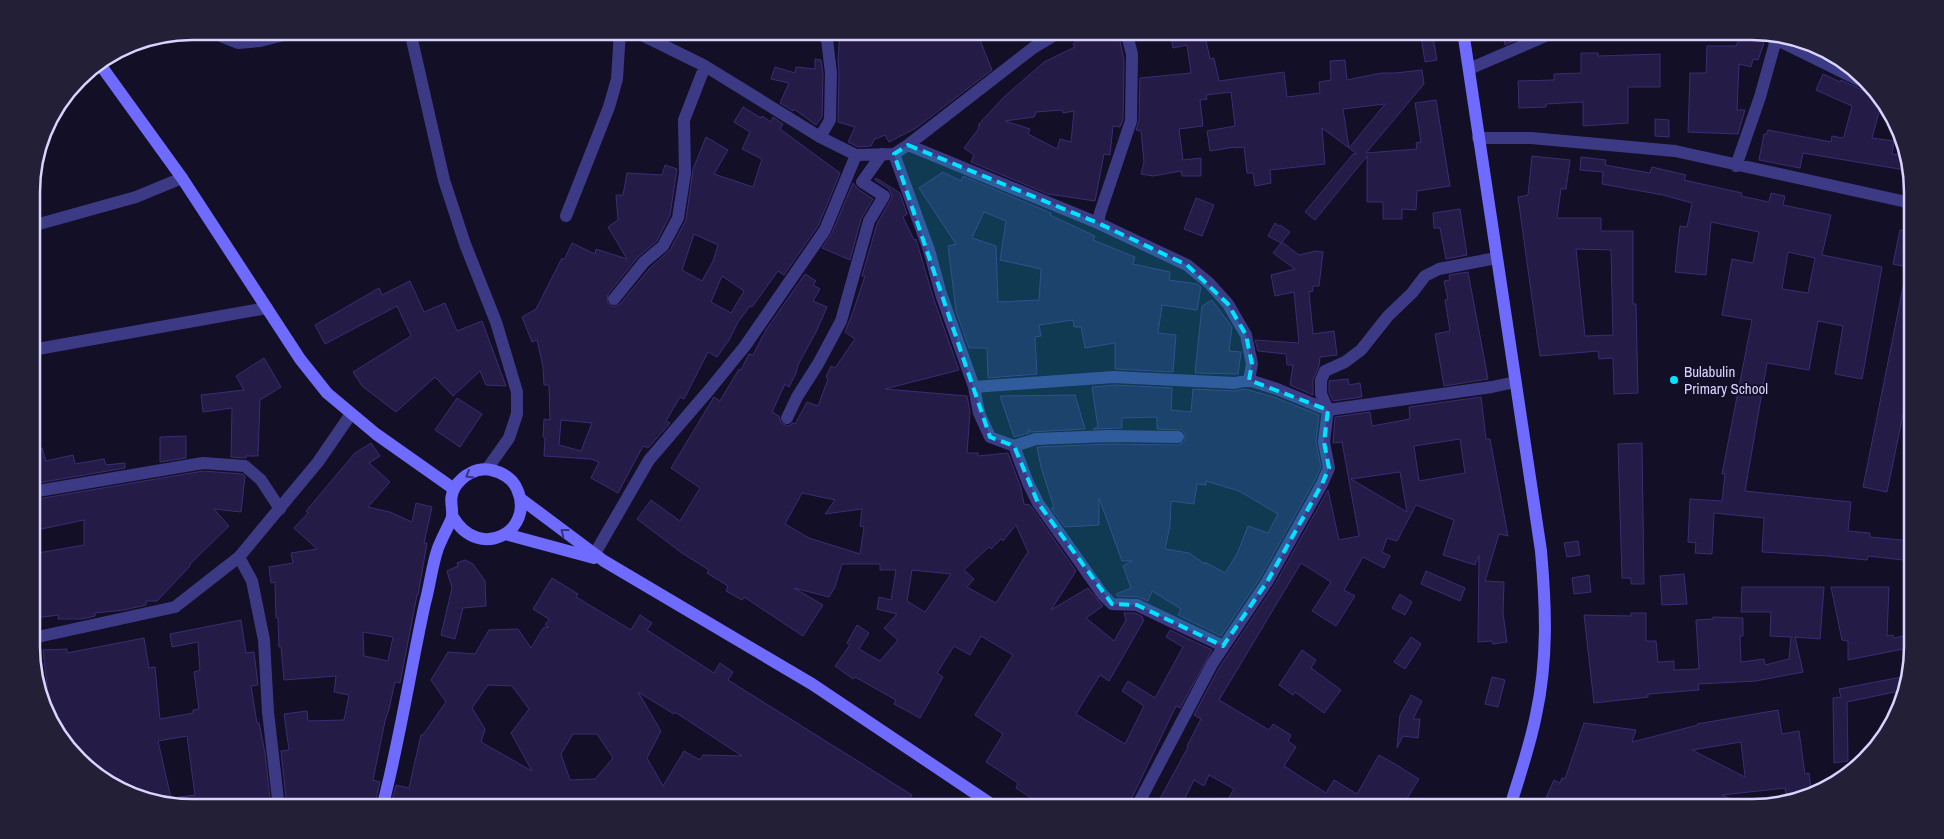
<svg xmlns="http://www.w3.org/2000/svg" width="1944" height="839" viewBox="0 0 1944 839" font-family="'Archivo Narrow',sans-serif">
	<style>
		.building { fill: #241b47; stroke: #3b2d73; fill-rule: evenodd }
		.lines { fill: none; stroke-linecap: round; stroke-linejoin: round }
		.minor { stroke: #3d3a85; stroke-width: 12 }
		.tertiary { stroke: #3d3a85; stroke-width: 12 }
		.secondary { stroke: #6f6bff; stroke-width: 12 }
		.oneway { stroke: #38347d }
		.marked { fill: #00e5ff; fill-opacity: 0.2; stroke: #00e5ff; stroke-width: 4; stroke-dasharray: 10 6; stroke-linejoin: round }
		.poi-dot { fill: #00e5ff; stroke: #130f26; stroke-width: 2 }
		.labels { text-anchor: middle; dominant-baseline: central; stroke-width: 4; stroke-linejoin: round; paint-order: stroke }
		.poi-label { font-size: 15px; fill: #d9d4ff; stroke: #130f26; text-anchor: start }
		.rim { fill: none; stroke: #d9d4ff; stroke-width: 2.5 }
	</style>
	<rect width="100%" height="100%" fill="#130f26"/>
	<path class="building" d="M840 31H925V35L939 31H973L980 40 992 70 916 128 889 142 885 135 876 139 875 138 871 146 858 147 848 142 855 127 838 122 839 73 838 60Z
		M1090 31H1118L1124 60 1123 120 1120 127 1113 126 1110 155 1104 154 1095 201 1048 194 971 162 974 155 964 148 977 131 980 125H978L1004 97 1044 62 1075 47 1073 44ZM1062 110 1063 113 1074 111 1071 142 1060 139 1057 149 1028 134 1030 129 1005 121 1034 117 1036 112Z
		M1170 31H1204L1210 59 1214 58 1219 81 1284 72 1287 97 1320 93 1319 82 1331 80 1330 61 1345 60 1347 80 1381 73H1395L1422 70 1424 84 1366 153 1417 149 1416 143 1421 142 1415 103 1436 100 1450 186 1417 191 1416 210 1402 209V219H1383V202H1367V156L1315 220 1305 212 1353 154H1357L1349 148 1385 104 1343 109 1349 148 1322 128 1325 164 1270 170 1271 183 1255 186 1253 173H1247L1244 147 1235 148V147L1210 151 1207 131 1235 126 1231 92 1206 95 1207 99 1200 100 1203 126 1179 129 1183 160 1201 158V176H1182L1181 171 1153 176 1141 174 1144 162 1141 131 1136 130 1139 121 1140 78 1191 73 1187 45 1173 48Z
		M1420 31H1432L1437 60 1425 62Z
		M1503 31H1536L1505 45Z
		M1743 31 1757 33 1759 39 1764 43 1758 60 1753 59 1751 67 1739 64 1737 110H1745L1738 134 1688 132 1690 73H1706L1707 46H1736Z
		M1581 53H1598V56L1660 54V87H1628V123L1583 126V102L1546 104V107L1519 108 1518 81 1554 80V74L1581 73Z
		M815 59 821 60 823 73 822 117 816 125 794 109 793 111 780 103 789 83 771 79 775 67 795 73 796 67 815 69Z
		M1823 74 1840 82 1841 80 1862 90 1866 91 1871 88 1880 94 1882 101 1872 138 1894 141 1892 154 1905 156 1911 171 1803 153 1800 168 1759 160 1764 134H1767L1768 130 1831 142 1832 136 1842 138 1844 136 1852 106 1816 90Z
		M743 107 761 118 762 116 771 122 773 117 783 124 780 129 840 173 818 226 784 275 778 271 752 307 750 306 738 322 729 340 717 357 708 352 684 399 680 397 666 421 670 423 648 448 643 446 618 493 591 478 599 462 591 459 544 456 545 438 543 437 544 419 550 420 549 385H544L543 367 537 340 532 342 522 317 536 309 562 258 564 260 572 243 595 254 596 249 627 259 608 227 618 220 616 195H623L627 173 662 175 665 165 677 169 670 215 657 241 638 257 608 294 607 302 613 307 620 304 650 268 670 250 686 220 693 169 706 137 728 150 714 174 753 187 762 159 742 149 750 132 734 122ZM694 234 718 245 713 261 702 281 682 270ZM722 276 744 291 731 313 711 302ZM561 420 592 423 581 451 559 445Z
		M1655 119 1669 120V137L1655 136Z
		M1532 156 1570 160 1566 189H1561L1557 218H1601V231H1633V304H1636L1638 393 1614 394 1613 358 1599 359 1598 351 1540 356 1518 197 1528 195ZM1576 249 1611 250 1613 335 1585 336Z
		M1581 157 1606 160 1605 165 1650 173 1652 167 1686 175 1684 180 1742 193 1741 196 1769 202 1771 193 1785 196 1783 205 1831 215 1822 255 1882 267 1862 379 1835 374 1843 326 1818 321 1809 370 1767 363 1745 491 1851 502 1848 531 1870 533V537L1912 541V561L1868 556 1867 560 1827 556 1762 552 1764 518 1714 513 1712 554 1695 553 1696 543 1688 542 1690 499 1722 501 1725 474H1722L1752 320 1722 315 1732 259 1753 263 1759 232 1711 222 1706 275 1675 272 1680 226 1687 227 1692 203 1663 195 1602 184 1603 172 1580 170ZM1788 252 1815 258 1808 293 1782 289Z
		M943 172 961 181 963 176 1051 213 1050 215 1095 236 1093 240 1135 257 1133 264 1170 272 1169 280 1197 284 1201 287 1197 310 1162 305 1158 333 1176 335 1173 372 1115 369V343L1085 348 1081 327H1074L1073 320 1039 325 1041 336 1035 337 1037 374 988 378 987 348H969L956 311 948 246 956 244 919 188ZM984 212 1006 221 1000 260 1041 269 1039 300 998 302 996 246 972 238Z
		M876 178 900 193 907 214 903 217 914 240 916 239 933 297 959 370 885 389 967 396 970 412 967 453H978V456L1008 453 1021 488 1024 504 1030 505 1076 571 1051 610 1088 588 1103 606 1086 618 1114 641 1126 620 1124 613H1135L1143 617 1142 619 1144 620 1109 681 1100 675 1076 714 1125 744 1144 706 1122 691 1128 681 1155 698 1183 647 1166 637 1170 630 1212 650 1180 708 1176 706 1127 808H1047L1016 788 1018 783 986 762 1003 734 975 715 1013 655 981 636 970 655 954 646 937 673 943 677 920 718 894 704 896 700 855 677 853 679 835 666 850 645 847 643 857 625 869 633 859 649 880 661 898 640 884 628 897 614 877 609 879 597 891 600 896 570H880V564H842L835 587 829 597 794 588 823 605 803 636 744 597 742 600 726 591 728 586 707 573 709 570 682 553 637 519 651 500 680 521 700 488 671 468 714 397 720 401 739 369 741 370 749 354 753 355 766 330 805 274 816 281 813 285 820 289 813 301 827 307 816 332 798 365 796 373 789 387 785 384 772 412 779 416 781 423 788 426 793 423 795 424 807 402 818 406 828 379 826 377 831 366 835 368 855 339 845 332 853 312 865 276H862L877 224 892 197 889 189 875 180ZM802 493 835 500 825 514 862 509 860 526 864 527 860 554 809 538 785 524ZM1016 525 1028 552 996 603 967 587 974 579 964 570 989 547 991 549 1001 539 1003 541ZM912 570 951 574 925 612 907 601Z
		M853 183 858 189 873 199 861 219 850 260 822 248 832 233Z
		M1196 198 1214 205 1202 236 1184 229Z
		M1460 209 1467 255 1446 259 1440 228H1434L1433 213Z
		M1275 223 1279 226 1280 225 1290 232 1282 242 1299 255 1316 251 1323 252 1319 286H1313V291L1309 292 1313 334 1334 331 1337 355 1320 357 1319 366 1313 380V395L1290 385 1293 365H1287L1286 354 1258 351 1255 340 1299 343 1294 292 1275 296 1271 275 1295 269 1273 253 1281 243 1268 236Z
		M1900 230 1912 232V268L1893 264Z
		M1468 272 1488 379 1444 386 1435 334 1450 331 1445 300 1448 299 1444 281 1450 280 1449 275Z
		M1906 272 1912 273V371L1887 492 1863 487Z
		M410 281 424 312 445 303 457 331 482 321 506 386 486 385 480 371 453 396 435 377 396 412 362 386 353 372 411 336 397 306 325 344 315 325 379 288 382 295Z
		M1212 300 1232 327 1229 351 1241 352 1238 374 1195 373 1202 306Z
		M264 358 281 387 260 400 258 456H246V458L231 457 232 408 203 412 201 395 244 390 236 376Z
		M1348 379 1349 385 1360 383 1362 397 1333 401 1329 392V381Z
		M1116 385 1172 388 1171 410 1191 412 1193 389 1235 391 1245 389 1274 397 1319 415 1316 441 1321 467 1315 480 1260 578 1221 636 1178 615 1181 609 1152 591 1148 601 1138 597 1117 596 1116 594 1131 588 1123 566 1132 561H1122L1099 498V525L1065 527 1051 508H1054L1041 467 1037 447 1109 444 1178 445 1185 441V434L1182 430 1157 429V417L1122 418V428L1093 429 1098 427 1092 387ZM1206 481 1239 491 1278 514 1268 533 1248 526 1237 554 1225 573 1205 562V564L1189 553 1165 549 1170 526 1171 501 1194 504 1197 484 1206 485Z
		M1075 395 1085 429 1030 432 1029 429V433L1014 437 1000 396Z
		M1481 397 1486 439H1490L1508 536 1499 534 1485 581 1504 582 1503 613 1507 642 1493 644 1492 641 1478 642 1479 555 1475 565 1443 555 1454 520 1416 505 1397 541 1387 538 1382 552 1390 556 1384 568 1363 557 1344 590 1355 596 1336 626 1312 611 1331 582 1301 563 1219 700 1269 730 1273 724 1291 735 1288 741 1296 747 1284 766 1326 793 1334 780 1357 794 1379 755 1395 764 1419 779 1401 808H1223L1234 789 1209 775 1204 786 1194 780 1180 808H1155L1188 747 1187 746 1201 719 1194 715 1219 668 1274 586 1328 490 1339 540 1359 536 1342 442 1333 443 1335 417 1370 412 1372 426 1410 419 1409 407ZM1460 439 1465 473 1419 481 1414 446ZM1400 472 1407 512 1351 479Z
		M457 398 482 414 460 447 435 430Z
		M186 436V458L160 462V437Z
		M371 443 380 456 369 463 390 482 368 507 390 512 412 522 416 503 432 507 424 543H427L418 595H417L400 683 395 682 389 709 385 721 373 780 380 782 374 808H287L281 751 289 750 284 714 307 711 308 721 344 720 349 695 334 692 336 676 284 680 281 647H279L278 618H276L275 582 271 583 269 567 293 563 291 553 317 549 294 528 308 513 306 511 355 453ZM363 632 393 637 388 661 364 656Z
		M1642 443 1644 584H1631V578H1622L1618 444Z
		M42 448 46 461 73 455 75 464 104 459 106 465 125 463V468L32 484V451Z
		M203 471 242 474 245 476 241 512 214 509 229 526 190 564V566L157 601H146V605L124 610 95 613V616L82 619H58L59 615 34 618 32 554 84 545V520L32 531V500Z
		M1578 541 1580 555 1567 557 1564 543Z
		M465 560 473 564 485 581 486 606 463 608 455 639 441 635 452 588 447 571 458 566 457 563Z
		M1426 571 1465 588 1460 601 1421 584Z
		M1684 574 1687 604 1662 605 1660 576Z
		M1589 575 1591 592 1574 594 1572 578Z
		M552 578 578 594 576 597 631 630 640 615 652 623 647 630 714 673 720 663 733 672 728 680 912 795 904 808H644L618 806 617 808H558L557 805H532L531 808H390L396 785 409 788 421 735H423L446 702 431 680 448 652 475 654 489 630 518 629 531 648 543 628 549 627 545 625 549 619 533 609ZM488 685 512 686 529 709 511 733 532 771 481 742 485 729 472 708ZM638 692 674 714 675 712 742 756 703 755 700 760 684 751 663 786 647 758 661 731ZM573 734H597L613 758 595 779 570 780 561 754Z
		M1742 587H1824L1820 639 1795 637 1803 672 1756 681 1698 684 1699 690 1648 694V697L1594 703 1584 615 1631 616V613H1646V641H1656L1658 662 1674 661V670L1699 669 1696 620 1713 619V617L1743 618V636H1740L1741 662 1764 659 1765 665 1789 659 1791 637 1770 636 1771 612H1741Z
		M1831 587H1889L1887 636 1893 635 1894 638 1913 634V647L1848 660V641L1842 640Z
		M1400 594 1412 602 1405 615 1392 608Z
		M241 620 246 653 254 652 258 685 251 686 257 723H259L265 753 271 808H192L131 796 65 745 50 711 43 650 67 649V653L144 638 149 668 155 667 160 719 193 713V710L199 709 194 672 200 670 198 642 172 647 170 634ZM187 736 195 795 171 798 158 741Z
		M1411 637 1421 644 1405 669 1394 662Z
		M1302 650 1316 660 1311 668 1341 690 1324 713 1295 692 1293 695 1279 685Z
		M1907 676 1904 690 1847 702 1848 761 1834 763 1833 698 1841 697 1839 689Z
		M1492 677 1505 680 1498 707 1485 704Z
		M1411 695 1422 701 1413 719H1420L1418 738 1403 736 1397 748 1400 715Z
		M1778 710 1782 734 1799 731 1805 774 1809 773 1812 795 1804 799 1787 803 1785 788 1722 795 1750 807H1542L1554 780 1560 783 1562 778 1565 779 1584 723 1636 730 1632 742 1698 725 1697 724ZM1741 742 1745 777 1692 750Z"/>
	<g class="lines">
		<path class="minor" d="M220 31 223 37 238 43 260 41 300 31
			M634 31 705 66 820 137 856 155 894 154 908 145 1033 48 1061 31
			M1765 34 1865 83
			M1469 69 1557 31
			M820 137 830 120 831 73 826 31
			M1478 138H1531L1675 151 1911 203
			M908 145 1098 223 1187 265 1209 283 1228 304 1246 335 1252 364 1249 380 1277 389 1328 410 1492 387 1515 382
			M894 154 929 250 941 294 974 387 979 413 990 437 1014 446 1036 439 1109 436 1178 437
			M1736 166 1760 97 1777 36
			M566 216 609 107 617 79 620 31
			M1098 223 1100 213 1131 121 1132 54 1126 31
			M32 226 136 197 182 178
			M614 299 644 262 663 246 678 218 685 173 684 120 705 66
			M32 350 267 308
			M974 387 1114 377 1235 383 1249 380
			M787 418 797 397 818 364 841 321 869 221 884 196 862 182 882 154
			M1014 446 1028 483 1038 503 1103 595 1112 604 1137 605 1223 646
			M32 492 203 463 245 466 261 480 280 509
			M594 555 649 460 710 389 745 346 825 230 856 155
			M239 557 252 581 264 640 268 712 279 808
			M33 641 39 683
			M1136 808 1212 664 1267 582 1322 484 1329 468 1324 442 1328 410 1321 394V380L1325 371 1345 362 1361 350 1388 316 1412 293 1425 276 1439 269 1496 258"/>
		<path class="tertiary" d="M410 31 444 180 465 244 496 322 517 392V414L509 438 487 469
			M33 638 175 607 239 557 318 462 351 414"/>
		<path class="secondary" d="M1463 31 1541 551C1546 607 1548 660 1536 715 1530 746 1519 777 1510 807
			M99 63 182 178 300 359 327 393 376 434 454 489
			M521 499 604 561 812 684 997 808
			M505 534 594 558
			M382 808C400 740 410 671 425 603 430 585 432 565 438 548 442 538 447 529 451 520 455 510 447 500 455 487 463 475 477 467 491 470 502 472 513 479 517 489 536 531 479 562 453 517"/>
	</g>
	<defs><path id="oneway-chevron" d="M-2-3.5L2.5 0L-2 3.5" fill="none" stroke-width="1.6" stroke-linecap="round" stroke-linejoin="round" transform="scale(1.25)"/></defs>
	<g class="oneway">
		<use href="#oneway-chevron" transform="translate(469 475) rotate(150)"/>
		<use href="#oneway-chevron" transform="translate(564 532) rotate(-143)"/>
	</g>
	<path class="marked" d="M908 145 1098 223 1187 265 1228 304 1246 335 1252 364 1249 380 1328 410 1324 442 1329 468 1322 484 1267 582 1223 646 1137 605 1112 604 1038 503 1014 446 990 437 894 154Z"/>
	<circle class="poi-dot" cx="1674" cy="380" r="5"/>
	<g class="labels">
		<g class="poi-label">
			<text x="1684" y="371">Bulabulin<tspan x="1684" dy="17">Primary School</tspan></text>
		</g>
	</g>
	<path d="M0 0H1944V839H0ZM192 40H1752A152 152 0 0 1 1904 192V647A152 152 0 0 1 1752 799H192A152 152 0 0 1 40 647V192A152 152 0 0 1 192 40Z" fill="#231f37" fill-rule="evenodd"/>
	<path class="rim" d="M192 40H1752A152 152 0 0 1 1904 192V647A152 152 0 0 1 1752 799H192A152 152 0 0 1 40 647V192A152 152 0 0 1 192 40Z"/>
</svg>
